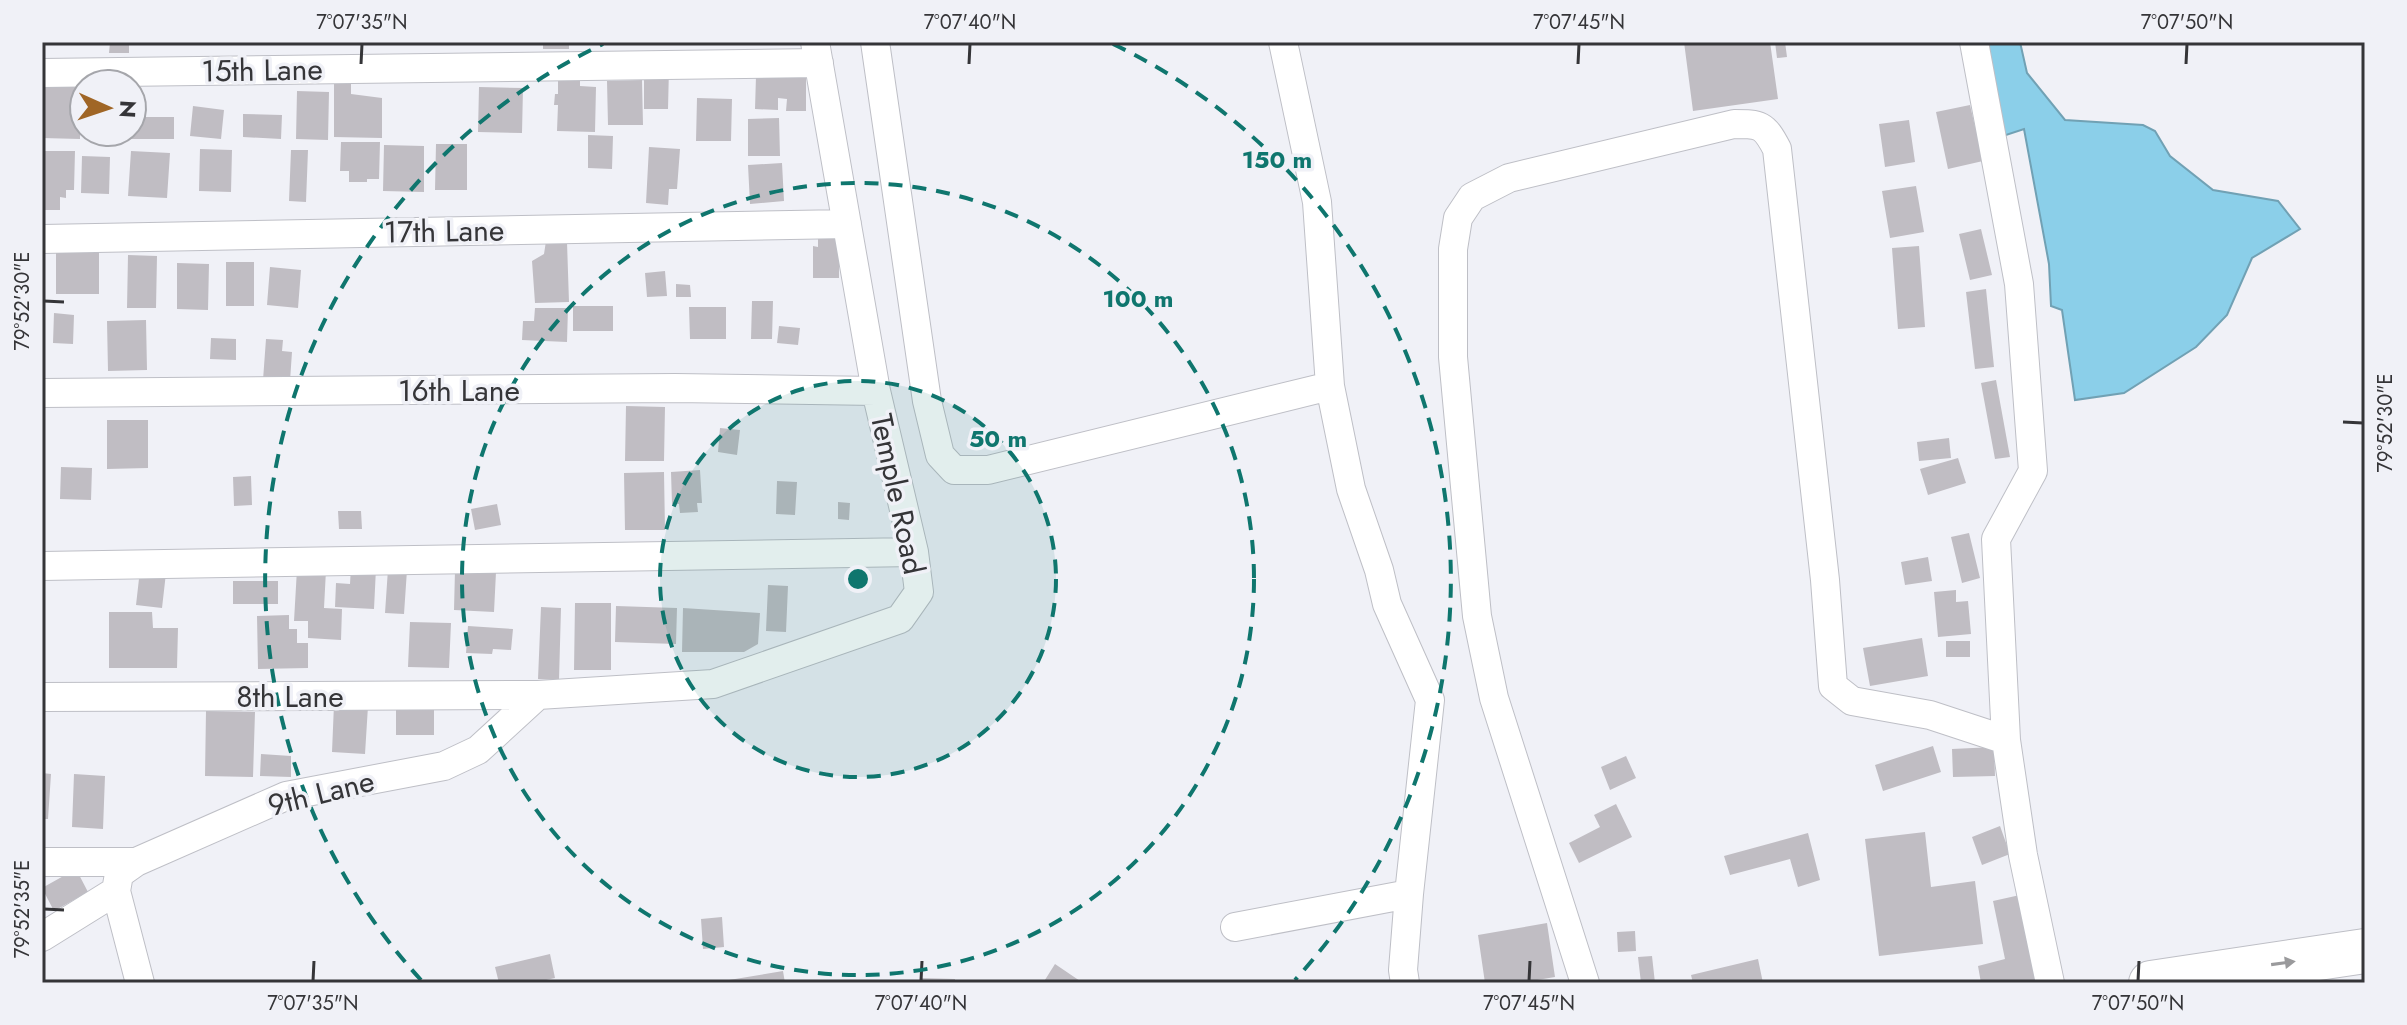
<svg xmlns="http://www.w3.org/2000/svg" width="2407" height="1025" viewBox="0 0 2407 1025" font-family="Jost,sans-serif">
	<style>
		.water { fill: #8bcfe9; stroke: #71a1b4; stroke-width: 2 }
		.building { fill: #c0bdc3 }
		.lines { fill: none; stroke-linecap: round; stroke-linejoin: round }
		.street-casing { stroke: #bebfc6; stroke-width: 30 }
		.highway-casing { stroke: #bebfc6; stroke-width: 46 }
		.street { stroke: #fff; stroke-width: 28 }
		.highway { stroke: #fff; stroke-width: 44 }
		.oneway { fill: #9a9a9c }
		.ticks { fill: none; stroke: #353538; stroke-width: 3 }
		.ring { fill: none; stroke: #0f766e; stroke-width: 4; stroke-dasharray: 14 10 }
		.labels { text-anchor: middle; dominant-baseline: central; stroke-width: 7; stroke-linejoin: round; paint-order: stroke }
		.street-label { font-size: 30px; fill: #353538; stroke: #f0f1f7 }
		.centre { fill: #0f766e; stroke: #f0f1f7; stroke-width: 4 }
		.ring-label { font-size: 24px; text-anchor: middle; font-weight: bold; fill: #0f766e; stroke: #f0f1f7; stroke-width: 7; stroke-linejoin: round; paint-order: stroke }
		.neatline { fill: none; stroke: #353538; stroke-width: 3 }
		.ticks-label { font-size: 20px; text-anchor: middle; fill: #353538 }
	</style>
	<rect width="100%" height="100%" fill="#f0f1f7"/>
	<path class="water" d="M1983 42H2020L2027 73 2065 120 2143 125 2155 131 2170 156 2213 190 2278 201 2300 229 2252 258 2227 315 2196 347 2124 393 2075 400 2062 310 2051 306 2049 264 2024 129 2003 136Z"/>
	<path class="building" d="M110 42H129V53H109Z
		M543 42H569V49H543Z
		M1684 42H1770L1778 99 1693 111Z
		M1775 42H1785L1787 57 1777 58Z
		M669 68 668 109H644V76Z
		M756 76 806 78V111H786L787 99 778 98V110L755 109Z
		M42 79H81L80 139 42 138Z
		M558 79 580 80V86L596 87 595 132 557 131 558 105H554L555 94H558Z
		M642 80 643 125H608L607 81Z
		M334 83H351V94L382 98V138L334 137Z
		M479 87 523 88 522 133 478 132Z
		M297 91 329 92 328 140 296 139Z
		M697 98 732 99 731 141H696Z
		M1970 105 1983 161 1948 169 1936 112Z
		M193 106 224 110 221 139 190 136Z
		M243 114 282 115 281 139 243 137Z
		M132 117H174V139H130Z
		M779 118 780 156H748V119Z
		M1909 120 1915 162 1885 167 1879 124Z
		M588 135 613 136 612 169 588 168Z
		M341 142H380L379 179H367V182H349V171H340Z
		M436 144H467V190H435Z
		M384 145 424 146V192L383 191Z
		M649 147 680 149 677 189H669L668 205 646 203Z
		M200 149 232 150 231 192 199 191Z
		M291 150H308L306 202 289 201Z
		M42 151H75L74 190H66V198L60 197V210H42Z
		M131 151 170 153 167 198 128 196Z
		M82 156 110 157 109 194 81 193Z
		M782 163 784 201 750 204 748 165Z
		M1916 186 1924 232 1890 238 1882 191Z
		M1981 229 1992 275 1970 280 1959 234Z
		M818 232H839V278H813V246L818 247Z
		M546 241 567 242 569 302 535 303 532 261 544 254Z
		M1919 246 1925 327 1898 329 1892 248Z
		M56 247H99V294H56Z
		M128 255 157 256 156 308H127Z
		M226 262H254V306H226Z
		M177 263 209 264 208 310 177 309Z
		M270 267 301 270 298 308 267 305Z
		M665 271 667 296 647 297 645 273Z
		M676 284 690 285 691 297H676Z
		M1986 289 1994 367 1975 369 1966 292Z
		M752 301H773L772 339H751Z
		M573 306H613V331H573Z
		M689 307H726V339H690Z
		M535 308H568L567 342 522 340 523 321H534Z
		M54 313 74 315 73 344 53 343Z
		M146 320 147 370 108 371 107 321Z
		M779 326 800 328 798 345 777 343Z
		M211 338 236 339V360L210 359Z
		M266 339 283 340 282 351 292 352 290 381 263 380Z
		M1996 380 2010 457 1995 459 1981 383Z
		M626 406 665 407 664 461H625Z
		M107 420H148V468L107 469Z
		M720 428 740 430 737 455 718 452Z
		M1949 438 1951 458 1919 461 1917 442Z
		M1958 458 1966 483 1928 495 1920 469Z
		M61 467 92 468 91 500 60 499Z
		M700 470 702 503H697L698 512 680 513 679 504H672L671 472Z
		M664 472 665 530H625L624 473Z
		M251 476 252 505 234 506 233 477Z
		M777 481 797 482 795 515 776 514Z
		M838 502 850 503 849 520 838 519Z
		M497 504 501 525 475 530 471 509Z
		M338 511H361L362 529H339Z
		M1969 533 1980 578 1962 583 1951 537Z
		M1928 557 1932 581 1905 585 1901 562Z
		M351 566 376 568 374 609 335 607 336 583 350 584Z
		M297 569 326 570 324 608 342 609 341 640 308 638V621H294Z
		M388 569 407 570 404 614 385 613Z
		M140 570 166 573 162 608 136 605Z
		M455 570 496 572 494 612 454 610Z
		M233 581H278V604H233Z
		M768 585 788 586 786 632 766 631Z
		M1956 590V602L1968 601 1971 634 1938 637 1934 592Z
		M575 603H611V670H574Z
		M616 606 677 608 676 644 615 642Z
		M541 607 561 608 559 680 538 679Z
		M683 608 760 613 758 644 744 652H682Z
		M109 612H152L153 628H178L177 668H109Z
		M289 615V629H297V643H308V668L258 669 257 616Z
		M410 622 451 623 449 668 408 667Z
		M468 626 513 629 511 650 493 649 492 654 466 653Z
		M1922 638 1928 676 1870 686 1863 648Z
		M1946 641H1970V657H1946Z
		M334 704 368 706 365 754 332 752Z
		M396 706H434V735H396Z
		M206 711 255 712 253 777 205 776Z
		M1933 746 1941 772 1883 791 1875 765Z
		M1994 747 1995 776 1953 777 1952 749Z
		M261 754 291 756V777L260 776Z
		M1626 756 1636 778 1610 790 1601 767Z
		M42 773 51 774 48 819H42Z
		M74 774 105 776 103 829 72 827Z
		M1616 804 1632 837 1579 863 1569 843 1600 827 1594 815Z
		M2000 826 2010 854 1982 865 1972 837Z
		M1925 832 1931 887 1975 881 1983 944 1879 956 1865 839Z
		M1808 833 1820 880 1798 887 1790 859 1730 875 1724 856Z
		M76 869 88 892 54 911 42 888Z
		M2020 895 2039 983H1981L1978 966 2005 959 1993 901Z
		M722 917 724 947 703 949 701 919Z
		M1547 923 1555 977 1519 983H1485L1478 935Z
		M1635 931 1636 951 1618 952 1617 932Z
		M550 954 555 978 533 983H499L495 967Z
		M1652 956 1655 983H1641L1638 957Z
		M1758 959 1763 983H1693L1691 975Z
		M1055 964 1083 983H1043Z
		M783 971 785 983H724L723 981Z
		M921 978 955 979V983H921Z"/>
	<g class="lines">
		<g class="street-casing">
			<path id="street" d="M875 42 927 401 940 455 954 470H988L1330 386
				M1283 42 1317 202 1330 386 1351 489 1379 570 1387 604 1430 700 1409 894 1403 970 1405 983
				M1974 42 2019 284 2033 471 1996 539 2006 740 2023 855 2050 983
				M42 73 819 63
				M42 239 847 224
				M42 393 675 388 876 391
				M42 566 914 552
				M42 697 538 695 713 684 900 619 919 592 914 552 876 391 815 42
				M42 862H136L286 796 444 766 478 750 538 695
				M136 862 119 874 116 891 140 983
				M1235 927 1409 894
				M42 937 116 891
				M1585 983 1494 698 1477 616 1453 357V249L1458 218 1472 197 1509 178 1734 124C1760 124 1764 124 1777 149L1825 580 1833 686 1852 701 1930 715 2006 740"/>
		</g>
		<g class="highway-casing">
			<path id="highway" d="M2151 983 2365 951"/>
		</g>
		<use href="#street" class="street"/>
		<use href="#highway" class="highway"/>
	</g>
	<defs><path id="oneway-solid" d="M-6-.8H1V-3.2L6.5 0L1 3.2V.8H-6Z" transform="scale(2)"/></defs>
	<use class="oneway" href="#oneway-solid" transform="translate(2283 963) rotate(-8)"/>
	<path class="ticks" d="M361 64 362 44M969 64 970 44M1578 64 1579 44M2186 64 2187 44M44 301 64 302M2343 422 2363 423M44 909 64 910M313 981 314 961M921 981 922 961M1529 981 1530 961M2138 981 2139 961"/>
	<circle cx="858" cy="579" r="198" fill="#0f766e" fill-opacity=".12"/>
	<g class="ring">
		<circle cx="858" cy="579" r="198"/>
		<circle cx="858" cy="579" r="396"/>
		<path d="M421 980A593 593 0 0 1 603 44M1113 44A593 593 0 0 1 1295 980"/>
	</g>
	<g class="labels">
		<g class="street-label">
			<text transform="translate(262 70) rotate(-1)">15th Lane</text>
			<text transform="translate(444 231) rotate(-1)">17th Lane</text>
			<text x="459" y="390">16th Lane</text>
			<text transform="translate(898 494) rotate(78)">Temple Road</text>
			<text x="290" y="696">8th Lane</text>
			<text transform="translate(321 793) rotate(-14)">9th Lane</text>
		</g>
	</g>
	<circle cx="858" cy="579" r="12" class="centre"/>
	<g class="ring-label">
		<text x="1277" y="168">150 m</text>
		<text x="1138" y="307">100 m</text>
		<text x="998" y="447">50 m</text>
	</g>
	<rect width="2407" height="1025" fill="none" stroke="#f0f1f7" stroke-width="88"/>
	<g transform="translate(108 108) rotate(93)"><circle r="38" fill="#f0f1f7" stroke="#a5a6ab" stroke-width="2"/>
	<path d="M0-6L14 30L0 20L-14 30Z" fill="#a06626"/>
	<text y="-12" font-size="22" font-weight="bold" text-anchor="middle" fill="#353538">N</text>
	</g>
	<rect x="44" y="44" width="2319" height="937" class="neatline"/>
	<g class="ticks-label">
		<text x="362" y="29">7°07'35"N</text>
		<text x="970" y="29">7°07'40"N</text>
		<text x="1579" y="29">7°07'45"N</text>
		<text x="2187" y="29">7°07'50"N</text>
		<text transform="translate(22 301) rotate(-90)" y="7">79°52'30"E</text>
		<text transform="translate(2385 423) rotate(-90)" y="7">79°52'30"E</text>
		<text transform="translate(22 909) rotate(-90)" y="7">79°52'35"E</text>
		<text x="313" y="1010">7°07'35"N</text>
		<text x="921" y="1010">7°07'40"N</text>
		<text x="1529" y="1010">7°07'45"N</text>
		<text x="2138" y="1010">7°07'50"N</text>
	</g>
</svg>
